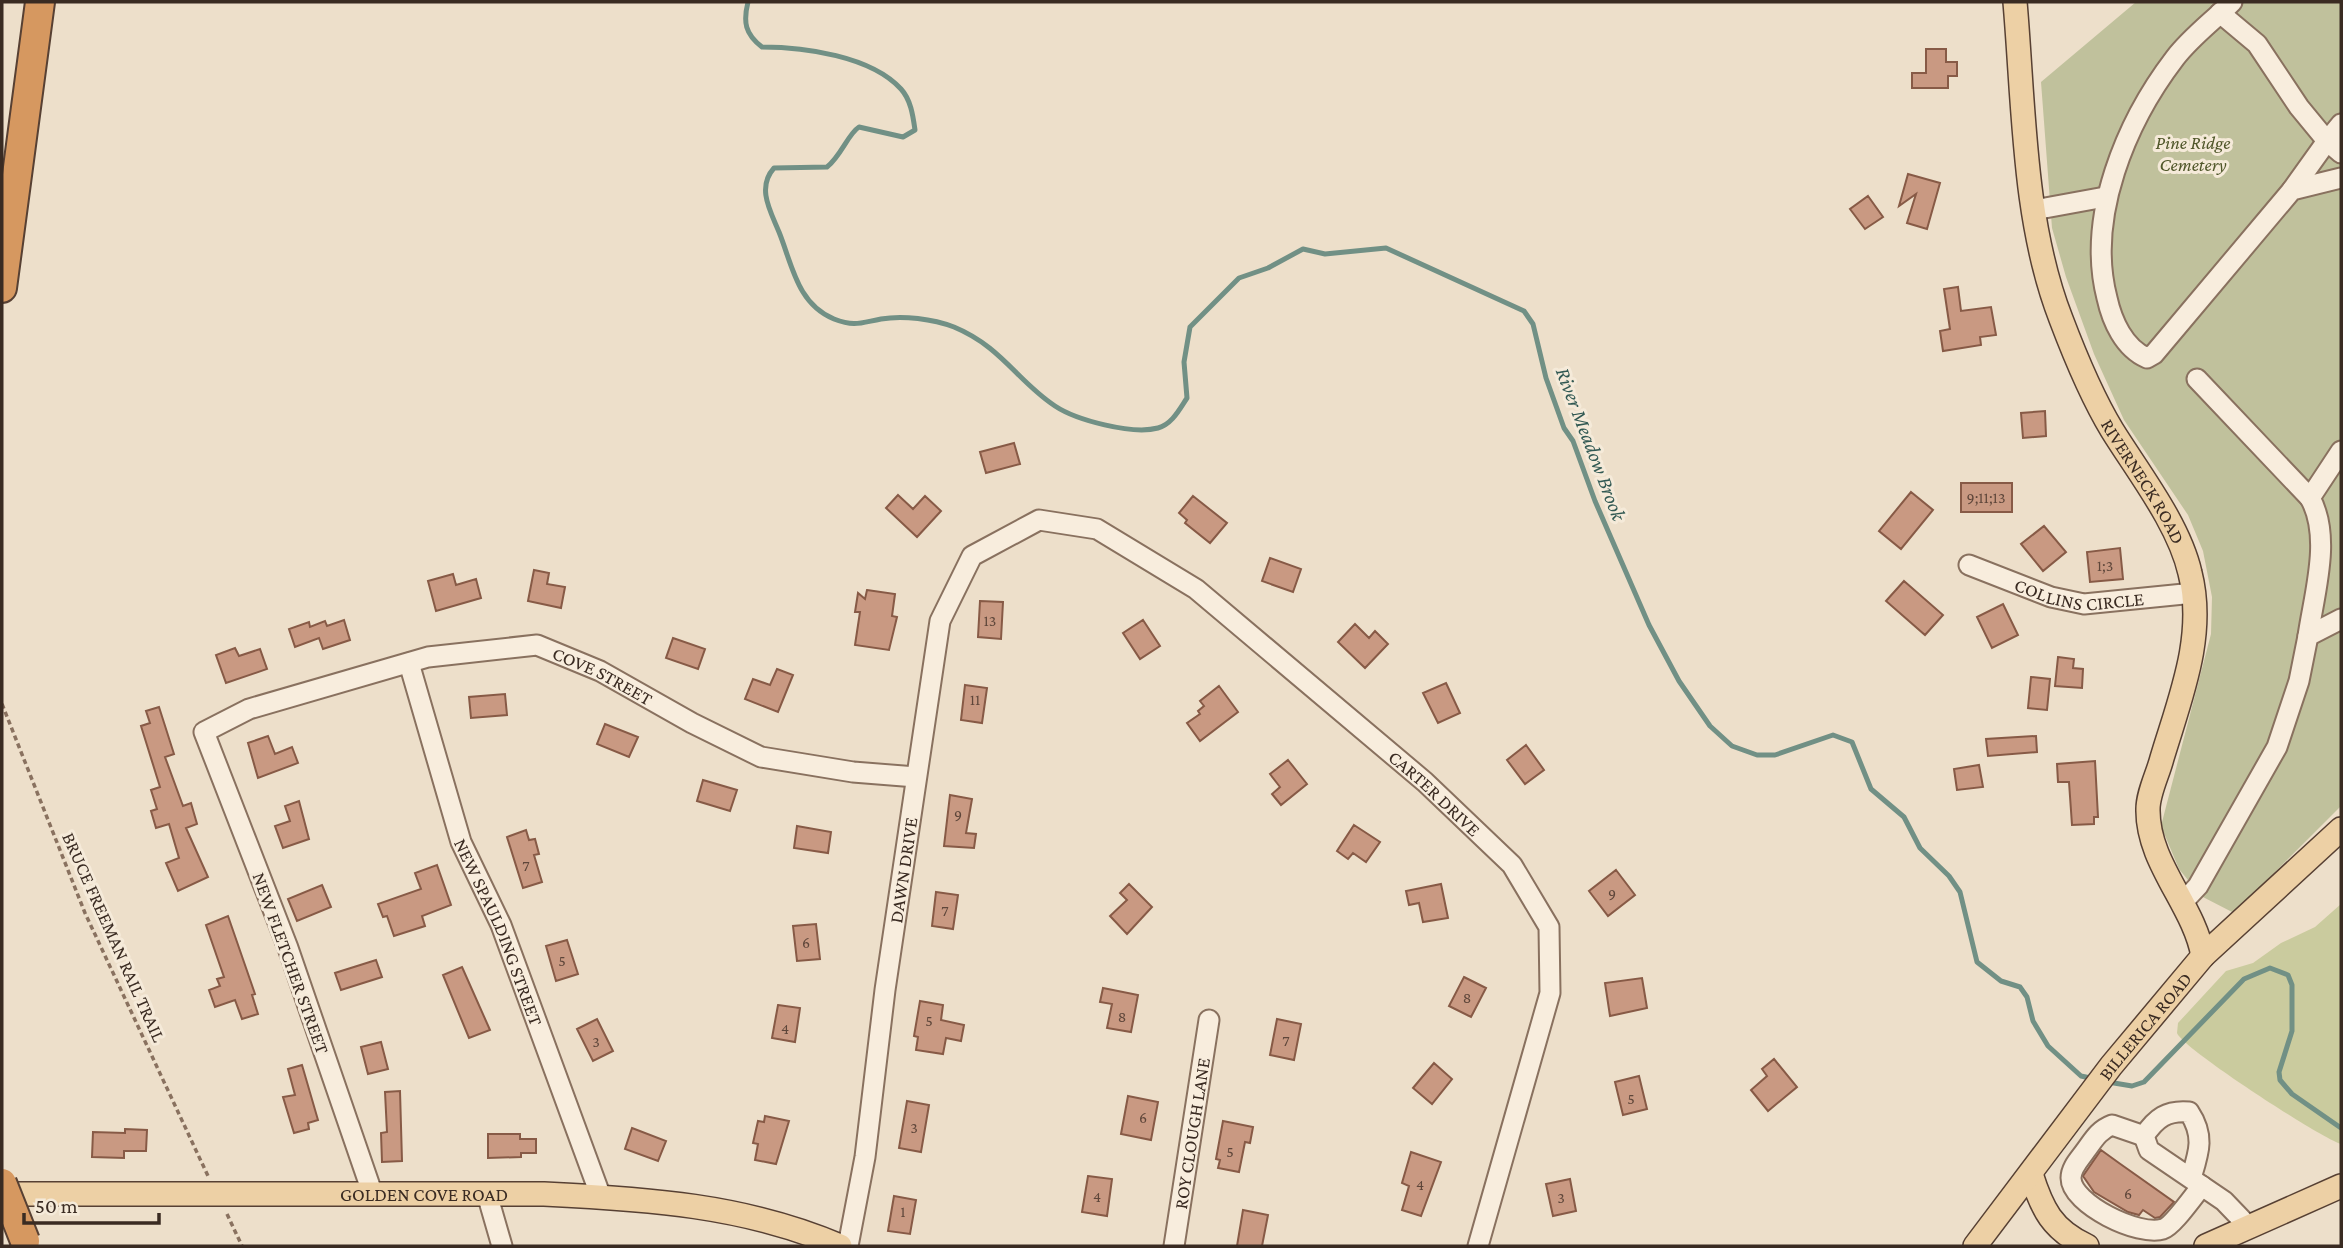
<svg xmlns="http://www.w3.org/2000/svg" width="2343" height="1248" viewBox="0 0 2343 1248" font-family="'Crimson Pro',serif">
	<style>
		.green { fill: #cacb9e }
		.cemetery { fill: #c0c19c }
		.lines { fill: none; stroke-linecap: round; stroke-linejoin: round }
		.stream { stroke: #719085; stroke-width: 5 }
		.building { fill: #c99982; stroke: #875a46; stroke-width: 2 }
		.minor-casing { stroke: #89715f; stroke-width: 23 }
		.major-casing { stroke: #574033; stroke-width: 26 }
		.highway-casing { stroke: #574033; stroke-width: 32 }
		.path { stroke: #89715f; stroke-width: 3.5; stroke-dasharray: 5 3.5; stroke-linecap: butt }
		.minor { stroke: #f8eddd; stroke-width: 19 }
		.major { stroke: #edd0a5; stroke-width: 23 }
		.highway { stroke: #d69860; stroke-width: 28 }
		.highway-bridge-casing { stroke: #574033; stroke-width: 32; stroke-linecap: butt }
		.highway-bridge { stroke: #d69860; stroke-width: 28 }
		.labels { text-anchor: middle; dominant-baseline: central; stroke-width: 6; stroke-linejoin: round; paint-order: stroke }
		.number-label { font-size: 16px; fill: #5e463a }
		.park-label { font-size: 19px; font-style: italic; fill: #4f5629; stroke: #f5ead9 }
		.street-label { font-size: 19px; fill: #3a2b22; stroke: #f5ead9 }
		.water-label { font-size: 21px; font-style: italic; fill: #325953; stroke: #f5ead9 }
	</style>
	<rect width="100%" height="100%" fill="#eddfca"/>
	<path class="green" d="M2341 904V1144C2321 1138 2182 1048 2177 1033L2178 1023 2226 971 2253 963 2281 943 2315 927Z"/>
	<path class="cemetery" d="M2136 2H2341V806L2234 913 2201 896 2179 869 2161 826 2211 634 2212 597 2203 551 2188 515 2124 420 2094 354 2066 277 2052 228 2041 82Z"/>
	<g class="lines">
		<path class="stream" d="M748 2C743 22 745 34 762 47 804 47 871 56 901 89 911 100 913 116 915 130L903 137 859 127C848 134 841 156 827 167L774 168C756 188 771 212 779 232 792 264 797 304 834 319 855 327 860 323 881 319 903 315 933 319 954 327 1002 347 1017 381 1055 406 1076 420 1132 435 1158 428 1172 424 1179 410 1187 398L1184 362 1190 327 1239 278 1268 268 1303 249 1325 254 1386 248 1524 311 1533 324 1546 378 1564 428 1573 441 1595 501 1649 625 1679 681 1710 726 1732 746 1757 755H1775L1833 735 1852 742 1871 789 1904 817 1920 848 1949 876 1960 892 1977 962 2001 981 2020 987 2027 997 2033 1021 2048 1046 2081 1076 2095 1079
			M2108 1082 2132 1086 2144 1082 2244 979 2270 968 2288 975 2292 985V1031L2279 1072 2280 1080 2292 1094 2341 1128"/>
	</g>
	<path class="building" d="M1926 49H1946V62H1957V76H1948V88H1912V73H1926Z
		M1908 174 1940 183 1927 229 1907 223 1916 194 1899 206Z
		M1868 196 1883 217 1865 229 1850 209Z
		M1958 287 1961 311 1991 307 1996 335 1980 337 1981 345 1943 351 1940 331 1950 329 1944 289Z
		M2045 411 2046 436 2023 438 2021 413Z
		M1014 443 1020 464 986 473 980 452Z
		M1961 483H2012V512H1961Z
		M1911 492 1933 510 1901 549 1879 531Z
		M898 495 913 509 925 496 941 511 917 537 886 508Z
		M1193 496 1227 523 1210 543 1185 523 1187 520 1179 513Z
		M2044 526 2066 552 2043 571 2021 544Z
		M2120 548 2123 579 2090 582 2087 552Z
		M1270 558 1301 569 1293 592 1262 581Z
		M534 570 549 573 547 584 565 587 561 608 528 601Z
		M453 574 456 585 476 579 481 598 436 611 428 581Z
		M1904 581 1943 615 1925 635 1886 601Z
		M867 590 895 594 892 616 897 617 889 650 855 645 860 612H855L858 593 865 599Z
		M980 601 1003 602 1001 639 978 637Z
		M2003 604 2018 635 1992 648 1977 617Z
		M344 620 350 640 323 649 319 638 295 647 289 629 309 622 310 627 325 621 327 626Z
		M1143 620 1160 646 1140 659 1123 633Z
		M1355 624 1369 638 1375 631 1388 644 1365 668 1338 642Z
		M673 638 705 649 698 669 666 658Z
		M235 648 239 656 260 649 267 669 226 683 216 655Z
		M2058 657 2074 659 2073 668 2083 669 2082 688 2055 686Z
		M777 669 793 675 778 712 745 699 753 679 770 685Z
		M2031 677 2050 679 2047 710 2028 708Z
		M1446 683 1460 713 1438 723 1423 693Z
		M965 685 987 688 982 723 961 720Z
		M1219 686 1238 712 1200 741 1187 723 1200 714 1198 711 1204 706 1200 701Z
		M505 694 507 715 471 718 469 697Z
		M159 707 174 754 165 757 183 806 191 803 197 824 186 828 208 877 178 891 166 863 179 858 169 824 156 828 151 811 157 809 151 790 160 787 141 726 150 723 146 711Z
		M605 724 638 737 629 757 597 744Z
		M268 736 275 754 292 747 298 763 258 778 248 743Z
		M2036 736 2037 752 1988 756 1986 739Z
		M1526 745 1544 770 1525 784 1507 760Z
		M1288 760 1307 784 1281 805 1272 794 1280 787 1270 774Z
		M2095 761 2098 817H2094V824L2072 825 2069 782H2058L2057 764Z
		M1979 765 1983 787 1957 790 1954 769Z
		M703 780 737 790 730 811 697 801Z
		M950 795 972 799 966 833 976 834 974 848 944 846Z
		M299 801 309 839 283 848 275 826 290 821 285 806Z
		M1354 825 1380 842 1366 862 1353 853 1348 859 1337 851Z
		M797 826 831 832 828 853 794 848Z
		M526 830 529 840 535 839 539 854 534 855 542 882 523 888 507 837Z
		M437 865 451 905 422 916 425 926 394 936 387 916 383 917 378 904 421 889 415 873Z
		M1616 870 1635 895 1608 916 1589 891Z
		M1129 884 1152 907 1127 934 1110 916 1127 900 1120 893Z
		M1441 884 1448 918 1423 922 1419 903 1409 905 1406 891Z
		M322 885 331 907 297 921 288 899Z
		M936 892 958 895 953 929 932 926Z
		M228 916 255 994 252 995 258 1014 242 1019 235 1000 215 1007 209 990 220 986 217 979 224 977 206 925Z
		M816 924 820 959 797 961 793 926Z
		M567 940 578 974 556 981 546 946Z
		M376 960 382 977 341 990 335 973Z
		M462 967 490 1030 469 1038 443 975Z
		M1464 977 1486 988 1471 1017 1449 1006Z
		M1642 978 1647 1008 1610 1016 1605 983Z
		M1103 988 1138 995 1131 1032 1107 1028 1112 1004 1100 1002Z
		M920 1001 943 1005 941 1020 964 1025 961 1041 946 1038 943 1054 916 1050 918 1037 914 1036Z
		M778 1005 800 1008 795 1042 772 1038Z
		M597 1019 613 1051 593 1061 577 1029Z
		M1277 1019 1301 1024 1294 1060 1270 1055Z
		M381 1042 388 1069 368 1074 361 1047Z
		M1774 1059 1797 1087 1768 1111 1751 1090 1767 1076 1762 1069Z
		M1434 1063 1452 1079 1432 1104 1413 1088Z
		M302 1065 318 1120 308 1123 309 1129 294 1133 283 1097 295 1095 288 1069Z
		M1639 1076 1647 1109 1623 1115 1615 1082Z
		M400 1091 402 1161 382 1162 381 1133 387 1132 385 1092Z
		M1128 1096 1158 1102 1151 1140 1121 1134Z
		M907 1101 929 1105 921 1152 899 1148Z
		M765 1116 789 1121 776 1164 755 1160 758 1144 753 1143 758 1121 764 1122Z
		M1223 1121 1253 1127 1250 1143 1245 1142 1239 1172 1218 1168 1220 1160 1216 1159Z
		M632 1128 666 1141 658 1161 625 1149Z
		M125 1129 147 1130 146 1151H124V1158L92 1157 93 1132 125 1133Z
		M488 1134H520V1139H536V1153H521V1157L488 1158Z
		M2101 1150 2119 1163 2174 1202 2160 1217 2155 1218 2143 1210 2139 1215 2128 1212 2094 1192 2083 1176Z
		M1411 1152 1441 1162 1421 1216 1402 1210 1409 1186 1402 1183Z
		M1088 1176 1112 1179 1107 1216 1082 1212Z
		M1570 1179 1576 1211 1553 1216 1546 1184Z
		M894 1196 916 1200 910 1234 888 1231Z
		M1243 1210 1268 1215 1262 1246H1237Z"/>
	<g class="lines">
		<g class="minor-casing">
			<g id="minor">
				<path d="M2232 2C2213 21 2191 37 2175 58 2126 122 2086 217 2107 298 2112 321 2124 348 2147 358L2154 354 2292 190 2341 178"/>
				<path d="M2220 13 2257 44 2299 107 2327 141 2341 124"/>
				<path d="M2292 190 2327 141 2341 153"/>
				<path d="M2034 210 2105 197"/>
				<path d="M2197 379 2310 498 2341 451"/>
				<path id="s1" d="M1969 565 2051 597 2084 604 2194 593"/>
				<path d="M2308 636C2314 594 2332 537 2310 498"/>
				<path id="s2" d="M409 663 461 842 501 925 601 1197"/>
				<path d="M2183 902 2198 886 2277 747 2299 681 2308 636 2341 619"/>
				<path d="M2144 1136 2112 1125C2099 1130 2094 1139 2086 1150 2080 1159 2071 1167 2071 1178 2071 1204 2139 1237 2163 1229 2173 1226 2194 1195 2202 1186"/>
				<path d="M2191 1178C2199 1152 2205 1136 2189 1112 2167 1110 2156 1118 2144 1136L2149 1150 2224 1201 2249 1227"/>
				<path d="M487 1194 502 1246"/>
				<path id="s3" d="M373 1195 288 948 204 732 249 709 428 657 537 645 600 671 692 723 761 757 853 772 916 777"/>
				<path id="s4" d="M848 1246 865 1157 885 990 940 621 972 556 1039 520 1097 529 1196 589 1425 782 1512 865 1549 927 1550 993 1478 1246"/>
				<path id="s5" d="M1174 1246 1209 1020"/>
			</g>
		</g>
		<g class="major-casing">
			<g id="major">
				<path id="s6" d="M2015 2C2024 105 2023 222 2061 319 2075 356 2092 397 2112 430 2138 472 2179 524 2190 573 2206 636 2180 698 2162 758 2158 774 2148 793 2148 809 2147 863 2194 905 2203 956"/>
				<path d="M2031 1174C2042 1209 2052 1230 2087 1246"/>
				<path id="s7" d="M2 1194H544C646 1199 745 1205 840 1246"/>
				<path id="s8" d="M1975 1246 2111 1066 2203 956 2341 829"/>
				<path d="M2206 1246 2341 1186"/>
			</g>
		</g>
		<g class="highway-casing">
			<path id="highway" d="M2 288 40 2"/>
		</g>
		<path class="path" d="M2 704 85 913 208 1176
			M227 1214 242 1246"/>
		<use href="#minor" class="minor"/>
		<use href="#major" class="major"/>
		<use href="#highway" class="highway"/>
		<g class="highway-bridge-casing">
			<path id="highway-bridge" d="M2 1183 25 1241"/>
		</g>
		<use href="#highway-bridge" class="highway-bridge"/>
	</g>
	<g class="labels">
		<g class="number-label">
			<text x="1986" y="497">9;11;13</text>
			<text x="2105" y="565">1;3</text>
			<text x="990" y="620">13</text>
			<text x="975" y="699">11</text>
			<text x="958" y="814">9</text>
			<text x="526" y="865">7</text>
			<text x="1612" y="893">9</text>
			<text x="945" y="910">7</text>
			<text x="806" y="942">6</text>
			<text x="562" y="960">5</text>
			<text x="1467" y="997">8</text>
			<text x="1122" y="1016">8</text>
			<text x="929" y="1020">5</text>
			<text x="785" y="1028">4</text>
			<text x="1286" y="1040">7</text>
			<text x="596" y="1041">3</text>
			<text x="1631" y="1098">5</text>
			<text x="1143" y="1117">6</text>
			<text x="914" y="1127">3</text>
			<text x="1230" y="1151">5</text>
			<text x="1420" y="1184">4</text>
			<text x="2128" y="1193">6</text>
			<text x="1097" y="1196">4</text>
			<text x="1561" y="1197">3</text>
			<text x="903" y="1211">1</text>
		</g>
		<g class="park-label">
			<text x="2193" y="142">Pine Ridge<tspan x="2193" dy="22">Cemetery</tspan></text>
		</g>
		<g class="street-label">
			<text stroke="none"><textPath href="#s6" startOffset="504">RIVERNECK ROAD</textPath></text>
			<text stroke="none"><textPath href="#s1" startOffset="116">COLLINS CIRCLE</textPath></text>
			<text stroke="none"><textPath href="#s3" startOffset="912">COVE STREET</textPath></text>
			<text stroke="none"><textPath href="#s4" startOffset="1269">CARTER DRIVE</textPath></text>
			<text stroke="none"><textPath href="#s4" startOffset="380">DAWN DRIVE</textPath></text>
			<text stroke="none"><textPath href="#s2" startOffset="284">NEW SPAULDING STREET</textPath></text>
			<text transform="translate(114 937) rotate(66)">BRUCE FREEMAN RAIL TRAIL</text>
			<text transform="translate(291 963) rotate(70)">NEW FLETCHER STREET</text>
			<text stroke="none"><textPath href="#s8" startOffset="278">BILLERICA ROAD</textPath></text>
			<text stroke="none"><textPath href="#s5" startOffset="114">ROY CLOUGH LANE</textPath></text>
			<text stroke="none"><textPath href="#s7" startOffset="422">GOLDEN COVE ROAD</textPath></text>
		</g>
		<g class="water-label">
			<text transform="translate(1591 444) rotate(69)">River Meadow Brook</text>
		</g>
	</g>
	<rect width="2343" height="1248" fill="none" stroke="#3a2b22" stroke-width="7"/>
	<path d="M24 1213v10h135v-10" fill="none" stroke="#3a2b22" stroke-width="3.5"/>
	<text x="35" y="1213" font-size="21" fill="#3a2b22" stroke="#f5ead9" stroke-width="5" paint-order="stroke">50 m</text>
</svg>
